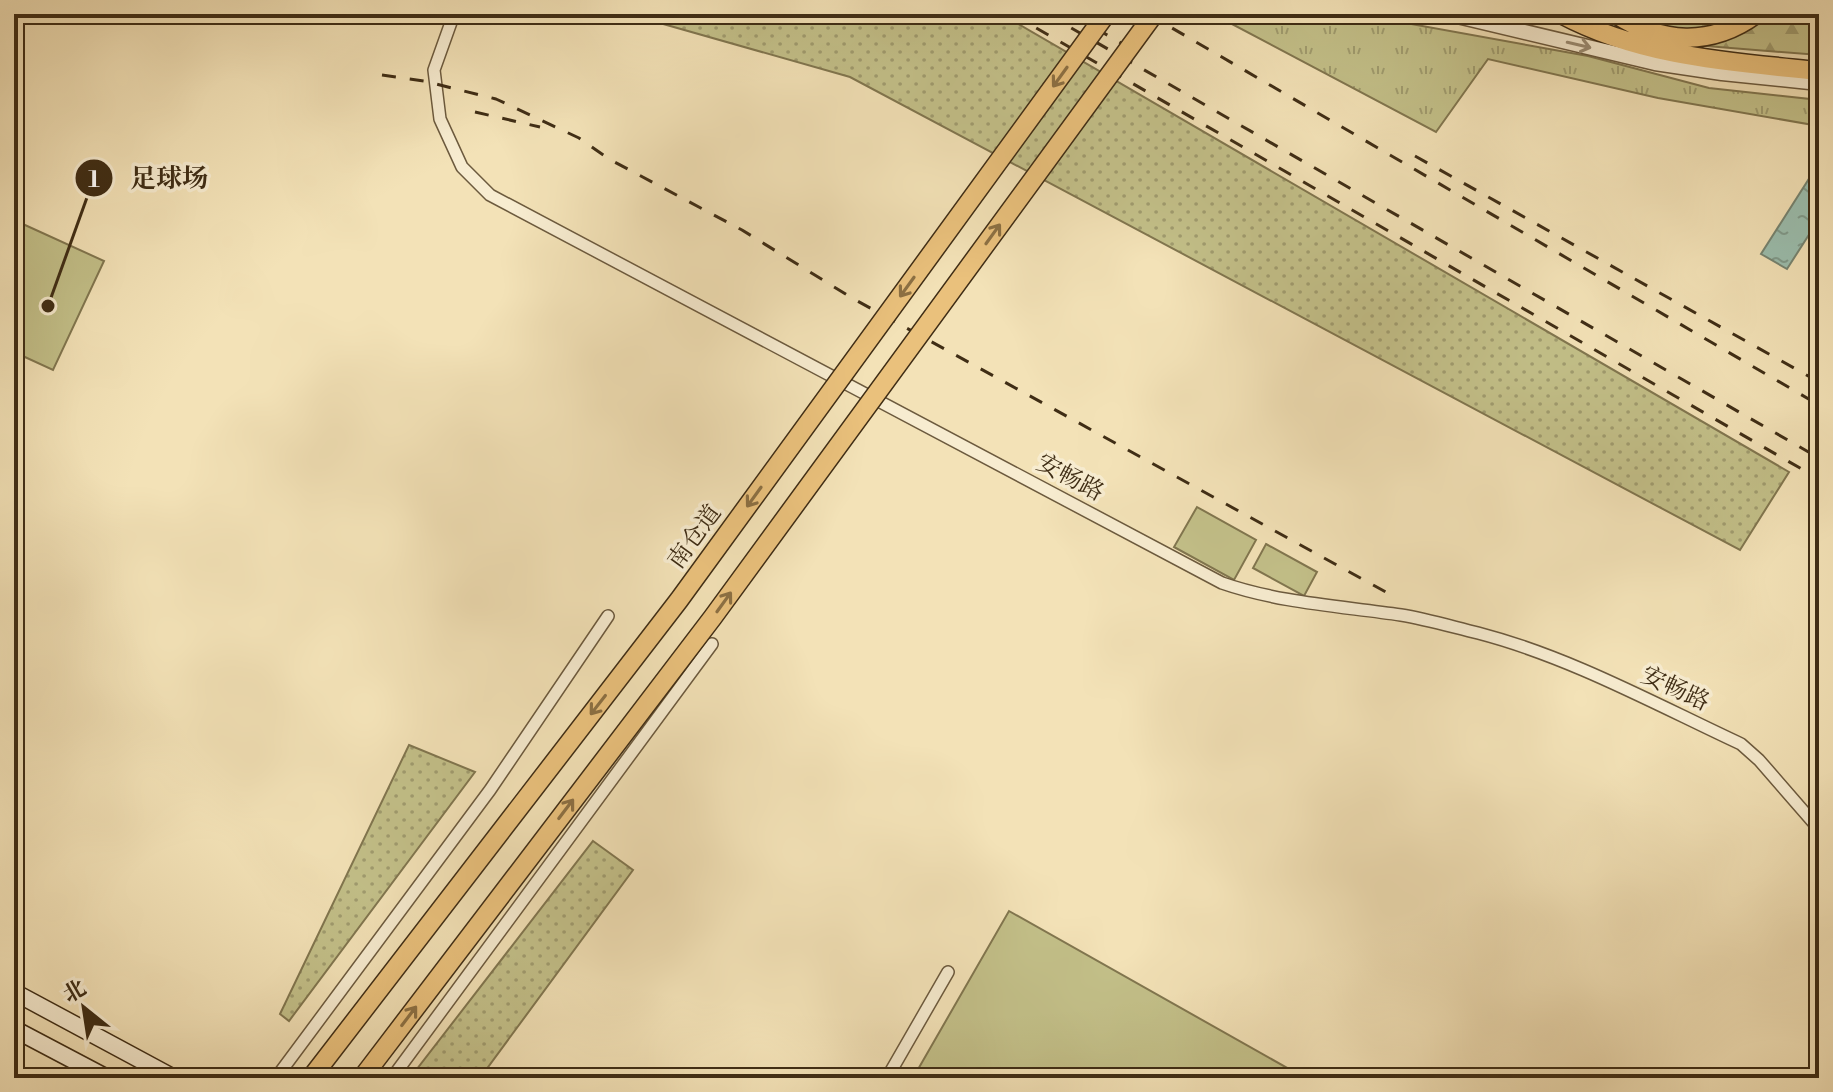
<svg xmlns="http://www.w3.org/2000/svg" width="1833" height="1092" viewBox="0 0 1833 1092" font-family="'Libre Bodoni','Noto Serif SC',serif">
	<style>
		.grass { fill: url(#grass-dots); stroke: #81764f; stroke-width: 2 }
		.forest { fill: url(#forest-firs); stroke: #81764f; stroke-width: 2 }
		.park { fill: url(#park-tufts); stroke: #81764f; stroke-width: 2 }
		.garden { fill: #c3c089; stroke: #81764f; stroke-width: 2 }
		.water { fill: url(#water-ripples); stroke: #768471; stroke-width: 2 }
		.lines { fill: none; stroke-linecap: round; stroke-linejoin: round }
		.minor-casing { stroke: #6c5a3e; stroke-width: 14 }
		.tertiary-casing { stroke: #6c5a3e; stroke-width: 17 }
		.secondary-casing { stroke: #3f2d15; stroke-width: 19 }
		.trunk-casing { stroke: #3f2d15; stroke-width: 21 }
		.minor { stroke: #f7ecd0; stroke-width: 11 }
		.tertiary { stroke: #f7ecd0; stroke-width: 14 }
		.secondary { stroke: #f7ecd0; stroke-width: 16 }
		.trunk { stroke: #eac17c; stroke-width: 18 }
		.rail { stroke: #3f2d15; stroke-width: 3; stroke-dasharray: 14 14; stroke-linecap: butt }
		.trunk-bridge-casing { stroke: #3f2d15; stroke-width: 21; stroke-linecap: butt }
		.trunk-bridge { stroke: #eac17c; stroke-width: 18 }
		.oneway { stroke: #9b8c72 }
		.oneway2 { stroke: #8c7043 }
		.labels { text-anchor: middle; dominant-baseline: central; stroke-width: 7; stroke-linejoin: round; paint-order: stroke }
		.street-label { font-size: 24px; fill: #3f2d15; stroke: #f7ecd0 }
		.leader { fill: none; stroke: #3f2d15; stroke-width: 3 }
		.callout-dot { fill: #3f2d15; stroke: #f7ecd0; stroke-width: 3 }
		.mark-label { font-size: 24px; text-anchor: middle; font-weight: bold; fill: #fff }
		.callout-label { font-size: 26px; text-anchor: middle; font-weight: bold; fill: #3f2d15; stroke: #f7ecd0; stroke-width: 7; stroke-linejoin: round; paint-order: stroke }
	</style>
	<defs>
		<pattern id="grass-dots" width="8" height="8" patternUnits="userSpaceOnUse" patternTransform="scale(2)"><rect width="8" height="8" fill="#c3c089"/><path d="M2 2h.1M6 6h.1" fill="none" stroke="#a09c6f" stroke-width="1.8" stroke-linecap="round"/></pattern>
		<pattern id="forest-firs" width="22" height="20" patternUnits="userSpaceOnUse" patternTransform="scale(2)"><rect width="22" height="20" fill="#c3c089"/><path d="M5 1l3.5 6h-7zM16 11l3.5 6h-7z" fill="#a09c6f"/></pattern>
		<pattern id="park-tufts" width="24" height="20" patternUnits="userSpaceOnUse" patternTransform="scale(2)"><rect width="24" height="20" fill="#c3c089"/><path d="M3 7l-1-3M5 7V3M7 7l1-3M15 17l-1-3M17 17v-4M19 17l1-3" fill="none" stroke="#a09c6f"/></pattern>
		<pattern id="water-ripples" width="26" height="14" patternUnits="userSpaceOnUse" patternTransform="scale(2)"><rect width="26" height="14" fill="#9bbeae"/><path d="M2 4q2-2 4 0t4 0M15 11q2-2 4 0t4 0" fill="none" stroke="#809b8c"/></pattern>
	</defs>
	<rect width="100%" height="100%" fill="#f3e2b7"/>
	<filter id="stains"><feTurbulence type="fractalNoise" baseFrequency=".0025" numOctaves="4"/><feColorMatrix values="0 0 0 0 .2 0 0 0 0 .09 0 0 0 0 .02 0 0 0 .5 -.17"/></filter>
	<radialGradient id="worn" r=".72"><stop offset=".6" stop-color="#630" stop-opacity="0"/><stop offset="1" stop-color="#630" stop-opacity=".3"/></radialGradient>
	<path class="grass" d="M628 14H1001L1789 472 1740 550 850 77Z
		M409 745 475 772 289 1021 280 1014Z
		M593 841 633 870 480 1078H410Z"/>
	<path class="forest" d="M1526 14H1819V55L1694 45Z"/>
	<path class="park" d="M1213 14H1356L1588 56 1709 88 1819 100V126L1658 98 1488 59 1436 132Z"/>
	<path class="garden" d="M14 220 104 261 53 370 14 352Z
		M1197 507 1256 540 1234 580 1174 547Z
		M1266 544 1317 572 1304 596 1253 568Z
		M1009 911 1305 1078H913Z"/>
	<path class="water" d="M1819 163V219L1787 269 1761 254Z"/>
	<g class="lines">
		<g class="minor-casing">
			<path id="minor" d="M454 14 434 70 440 119 462 167 490 195 1222 583C1280 603 1340 606 1401 615 1426 619 1453 627 1478 633 1570 657 1655 704 1741 744L1759 760 1819 829
				M276 1078 490 790 608 616
				M392 1078 712 644
				M887 1078 948 972"/>
		</g>
		<g class="tertiary-casing">
			<path id="tertiary" d="M1449 14 1655 63 1722 73 1819 83"/>
		</g>
		<g class="secondary-casing">
			<path id="secondary" d="M14 992 174 1078
				M14 1029 107 1078"/>
		</g>
		<g class="trunk-casing">
			<path id="trunk" d="M1561 14C1642 57 1730 62 1819 71
				M1616 14C1661 44 1711 47 1756 14"/>
		</g>
		<use href="#minor" class="minor"/>
		<use href="#tertiary" class="tertiary"/>
		<use href="#secondary" class="secondary"/>
		<use href="#trunk" class="trunk"/>
		<path class="rail" d="M1012 14 1819 479
			M1047 14 1819 458
			M1071 14 1133 50
			M1148 14 1819 405
			M382 75 424 81 496 99 579 138 609 159 742 230 852 298 1393 596
			M475 112 540 127
			M1415 156 1819 382"/>
		<g class="trunk-bridge-casing">
			<path id="trunk-bridge" d="M311 1078 679 600 1106 14
				M362 1078 713 617 1154 14"/>
		</g>
		<use href="#trunk-bridge" class="trunk-bridge"/>
	</g>
	<defs><path id="oneway-shaft" d="M-6 0H5M1.5-3L5.5 0L1.5 3" fill="none" stroke-width="1.6" stroke-linecap="round" stroke-linejoin="round" transform="scale(2)"/></defs>
	<use class="oneway" href="#oneway-shaft" transform="translate(1579 45) rotate(13)"/>
	<g class="oneway2">
		<use href="#oneway-shaft" transform="translate(1060 77) rotate(126)"/>
		<use href="#oneway-shaft" transform="translate(993 234) rotate(-54)"/>
		<use href="#oneway-shaft" transform="translate(907 287) rotate(126)"/>
		<use href="#oneway-shaft" transform="translate(754 497) rotate(126)"/>
		<use href="#oneway-shaft" transform="translate(724 602) rotate(-54)"/>
		<use href="#oneway-shaft" transform="translate(598 705) rotate(128)"/>
		<use href="#oneway-shaft" transform="translate(566 809) rotate(-53)"/>
		<use href="#oneway-shaft" transform="translate(409 1016) rotate(-53)"/>
	</g>
	<g class="labels">
		<g class="street-label">
			<text transform="translate(1070 478) rotate(28)">安畅路</text>
			<text transform="translate(695 537) rotate(-54)">南仓道</text>
			<text transform="translate(1675 689) rotate(25)">安畅路</text>
		</g>
	</g>
	<path class="leader" d="M48 306L94 178"/>
	<g class="callout-dot">
		<circle cx="48" cy="306" r="8"/>
		<circle cx="94" cy="178" r="20"/>
	</g>
	<g class="mark-label">
		<text x="94" y="187">1</text>
	</g>
	<g class="callout-label">
		<text x="169" y="187">足球场</text>
	</g>
	<rect width="1833" height="1092" fill="none" stroke="#f3e2b7" stroke-width="48"/>
	<rect x="16" y="16" width="1801" height="1060" fill="none" stroke="#3f2d15" stroke-width="4"/>
	<rect x="24" y="24" width="1785" height="1044" fill="none" stroke="#3f2d15" stroke-width="2"/>
	<g transform="translate(84 1008) rotate(330)" stroke="#f7ecd0" stroke-width="6" paint-order="stroke">
	<path d="M0-6L14 30L0 20L-14 30Z" fill="#3f2d15"/>
	<text y="-12" font-size="22" font-weight="bold" text-anchor="middle" fill="#3f2d15">北</text>
	</g>
	<rect width="100%" height="100%" filter="url(#stains)"/>
	<rect width="100%" height="100%" fill="url(#worn)"/>
</svg>
